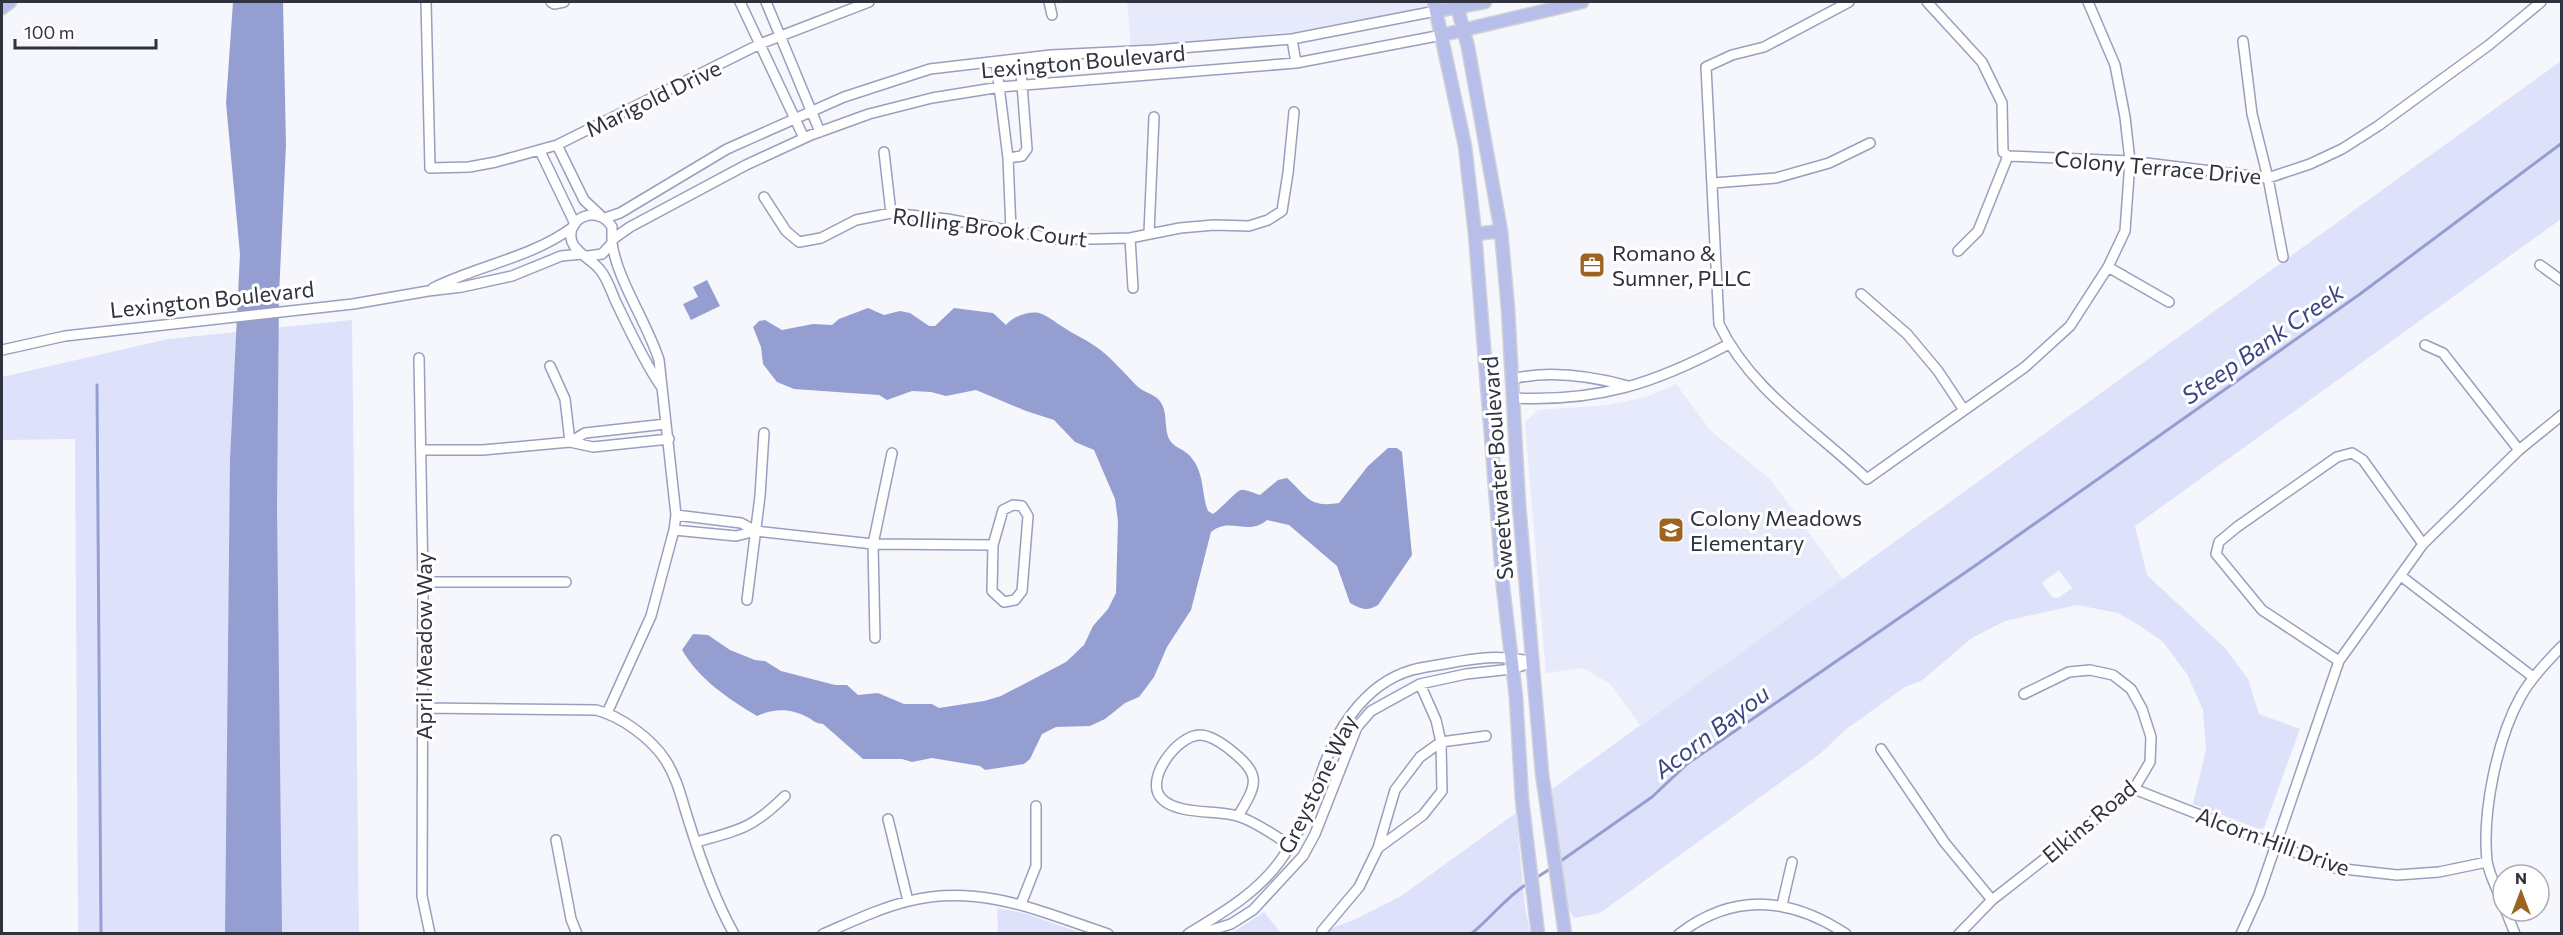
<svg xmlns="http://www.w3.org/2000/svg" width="2563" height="935" viewBox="0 0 2563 935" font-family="Commissioner,sans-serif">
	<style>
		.built { fill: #e7eafa }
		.green { fill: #dde2fa; fill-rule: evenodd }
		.water { fill: #959ed1 }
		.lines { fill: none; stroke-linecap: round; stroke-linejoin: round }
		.stream { stroke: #959ed1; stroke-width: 3 }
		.minor-casing { stroke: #999fbc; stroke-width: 12 }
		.major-casing { stroke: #d1d2d5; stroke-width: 15 }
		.minor { stroke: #fff; stroke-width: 9 }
		.major { stroke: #b7beea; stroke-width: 12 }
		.labels { text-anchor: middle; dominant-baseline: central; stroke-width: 6; stroke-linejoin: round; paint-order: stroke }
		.street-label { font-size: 22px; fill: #30323e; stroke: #fff }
		.poi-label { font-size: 22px; fill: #30323e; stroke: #fff; text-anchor: start }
		.water-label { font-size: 24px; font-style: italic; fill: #3d4483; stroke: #fff }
	</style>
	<rect width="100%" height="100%" fill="#f5f7fd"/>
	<path class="built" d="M1127 2H1425L1428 9 1293 32 1131 48Z
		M1676 384 1711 431 1771 480 1843 580 1640 725 1610 684 1583 668 1546 673 1525 422 1538 410 1607 405 1646 397Z"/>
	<path class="green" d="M2561 61V219L2135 526 2147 575 2226 649 2248 679 2259 714 2300 729 2264 828 2259 829 2193 804 2206 750 2203 710 2187 674 2163 642 2142 627 2118 613 2077 605 2005 621 1972 638 1921 681 1905 687 1845 730 1821 753 1600 913 1574 918 1562 898 1552 789ZM2059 570 2072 588 2058 598 2052 597 2042 583Z
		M352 320 359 933H78L75 439 2 440V377L168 339Z
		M1516 813 1525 907 1530 933 1317 934 1356 919 1401 896Z
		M997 908 1024 913 1081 933H998Z
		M1264 912 1281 933H1232Z"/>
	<path class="water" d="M233 2H283L286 145 279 295 277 508 282 933 225 934 230 460 240 254 226 103Z
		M707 280 720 306 691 320 683 304 698 297 693 287Z
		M868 308 884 315 900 311 910 313 929 326H935L954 308 993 313 1006 325C1012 317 1028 311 1039 313 1047 315 1056 323 1063 327 1073 334 1085 339 1095 346 1111 357 1124 373 1138 387 1144 392 1153 394 1158 399 1170 411 1162 429 1171 442 1176 448 1185 450 1190 456 1205 473 1201 492 1208 511L1213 514C1221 509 1236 491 1241 490 1246 489 1255 494 1260 495L1278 480 1287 478C1307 496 1309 508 1339 503L1368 466 1388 448H1397L1402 452 1412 555 1378 605C1367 612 1361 609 1350 603L1337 566 1289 525 1267 520C1247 537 1231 516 1211 532L1191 610 1167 647 1154 677 1139 697 1125 703 1105 719 1090 726 1056 727 1042 734 1030 759 1024 764 985 770 980 766 932 758 912 762 902 759H863L823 724C816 723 815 722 809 718 791 708 775 708 757 716 727 698 700 680 682 650L693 634 708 635 730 650 755 660 765 661 781 671 835 685H847L858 695 878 693 904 704H932L939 708 984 701 1001 696 1066 662 1084 645 1093 626 1108 609 1116 593 1118 521 1115 499 1094 450 1075 442 1054 420 1026 411 976 390 946 396 931 392 912 391 887 400 879 395 794 389 777 382 763 364 761 347 753 327 759 321 765 320 782 330 813 324 832 325 839 319Z"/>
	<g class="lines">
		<path class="stream" d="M97 385 101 934
			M1558 863 1652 797 1687 764 1979 563 2360 294 2562 143
			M1536 878 1553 867
			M1471 934C1491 918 1506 897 1528 883"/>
		<g class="minor-casing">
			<path id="minor" d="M426 2 430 168 469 167 496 162 557 145 760 44 869 2
				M551 2 554 4 564 2
				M740 2 804 138
				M766 2 820 132
				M1049 2 1052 15
				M1849 2 1764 47 1732 55 1706 67 1719 324C1750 390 1816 430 1867 479L2025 367 2070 326 2108 267 2125 231 2130 161 2125 117 2115 65 2088 2
				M1927 2 1982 62 2002 103 2003 152 2008 156
				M1292 39 1296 63
				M2243 41 2252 114 2268 178 2283 257
				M996 62 1008 158 1011 230
				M557 145 584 200 600 215
				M540 151 575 224
				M884 152 891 213
				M2008 156 2130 161 2268 178 2310 164 2342 149 2378 126 2489 45 2541 2
				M1008 158 1022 156 1027 149 1020 59
				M1713 183 1776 178 1829 163 1870 143
				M764 197 786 231 799 242 821 238 856 220 891 213 947 219 1056 239H1095L1130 238 1180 228 1214 225 1249 226 1268 220 1282 211 1288 173 1294 112
				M605 218 620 213 727 149 844 97 930 69 1051 55 1155 50 1292 39 1436 11
				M1149 233 1154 117
				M1130 238 1133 288
				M613 239 630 227 746 165 811 135 869 114 932 98 1000 87 1296 63 1442 35
				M1958 251 1978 231 2008 156
				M588 256 602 254 612 243V227C599 204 564 217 572 242 576 253 593 260 601 271 607 279 611 290 615 300 629 329 642 358 660 385
				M2540 265 2562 281
				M2108 267 2169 302
				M433 288C479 265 531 258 573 227
				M1861 294 1907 334 1938 371 1964 410
				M2425 345 2443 353 2519 450
				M2 350 65 336 353 304 428 291 462 287 512 276 561 256 582 254
				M419 358 423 582 422 896 430 934
				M550 366 565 399 570 442
				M1512 379C1549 370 1591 376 1628 386
				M1513 398C1598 402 1654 384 1729 344
				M570 442 585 433 666 424
				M422 450H483L570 442 593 447 669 439
				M1013 505 1022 506 1028 516 1022 591 1015 600 1004 602 992 591 993 545 1003 510Z
				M676 515 741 523 756 531
				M674 530 736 536 756 531 873 544 993 545
				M2401 576 2533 677
				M423 582H566
				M747 600 760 496 764 433
				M875 638 873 544 892 453
				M2339 661 2262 610 2216 554 2219 542 2237 527 2337 457 2352 453 2363 460 2423 544
				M423 708 596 710C621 716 652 739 666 761 678 780 682 801 689 822 701 861 714 898 734 934
				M607 713 651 616 674 530 676 515 659 360C647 322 617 280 612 243
				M1881 749 1945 843 1992 900
				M2134 789 2335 868 2397 875 2439 872 2487 862
				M1238 816C1259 782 1261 774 1228 748 1220 742 1210 735 1200 735 1177 735 1143 781 1162 799 1178 815 1217 810 1237 816 1253 820 1275 836 1290 845
				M888 819 908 901
				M556 840 571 919 577 934
				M696 842C738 831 753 828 785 796
				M1378 848 1395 790 1420 757 1441 742 1486 736
				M1021 904 1036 866V806
				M2503 904C2498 891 2489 875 2487 861 2482 812 2497 739 2521 696 2532 677 2547 662 2562 646
				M1782 905 1792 862
				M2506 911 2515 934
				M1322 931 1359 887 1378 848 1423 815 1442 791 1441 742 1436 720 1420 684
				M823 934C851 922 880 908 909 901 980 883 1042 912 1108 934
				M1188 934C1222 913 1256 894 1280 861 1294 842 1305 819 1314 797 1317 792 1317 785 1319 780 1333 734 1363 684 1412 670 1422 667 1433 666 1444 664 1476 658 1501 654 1533 662
				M1199 934 1231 924 1253 910 1303 856 1315 834 1357 727 1371 711 1420 684 1466 674 1512 669 1533 662
				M1679 934C1734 892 1790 897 1846 934
				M1959 934 1992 900 2134 789 2150 762 2151 737 2142 709 2131 689 2113 675 2090 670 2069 672 2024 694
				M2241 934 2259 894 2339 661 2423 544 2519 450 2562 415"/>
		</g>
		<g class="major-casing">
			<path id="major" d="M1434 2 1465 146 1475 234 1503 587 1516 697 1522 800 1538 934
				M1456 2 1468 47 1501 231 1508 309 1519 505 1542 773 1565 934
				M2 8 10 2
				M1436 11 1485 2
				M1442 35 1582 2
				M1475 234 1501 231"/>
		</g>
		<use href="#minor" class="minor"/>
		<use href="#major" class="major"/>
	</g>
	<defs>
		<g id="office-square" transform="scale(1.35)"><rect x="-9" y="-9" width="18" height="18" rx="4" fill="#9c6420" stroke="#fff"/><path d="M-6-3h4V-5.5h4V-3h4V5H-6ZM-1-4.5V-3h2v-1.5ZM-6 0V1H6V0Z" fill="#fff"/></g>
		<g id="school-square" transform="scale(1.35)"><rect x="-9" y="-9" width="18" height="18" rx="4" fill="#9c6420" stroke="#fff"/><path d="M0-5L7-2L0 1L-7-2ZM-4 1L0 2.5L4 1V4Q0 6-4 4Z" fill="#fff"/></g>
	</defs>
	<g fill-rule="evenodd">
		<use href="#office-square" x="1592" y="265"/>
		<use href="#school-square" x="1671" y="530"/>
	</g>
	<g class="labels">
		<g class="street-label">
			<text transform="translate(1083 61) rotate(-5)">Lexington Boulevard</text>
			<text transform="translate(653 98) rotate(-26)">Marigold Drive</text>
			<text transform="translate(2158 167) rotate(5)">Colony Terrace Drive</text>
			<text transform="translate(990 227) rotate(7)">Rolling Brook Court</text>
			<text transform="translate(212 299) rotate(-6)">Lexington Boulevard</text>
			<text transform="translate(1497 468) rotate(-94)">Sweetwater Boulevard</text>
			<text transform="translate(423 646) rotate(-90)">April Meadow Way</text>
			<text transform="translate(1317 784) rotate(-64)">Greystone Way</text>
			<text transform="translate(2089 821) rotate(-40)">Elkins Road</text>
			<text transform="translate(2273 841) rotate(20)">Alcorn Hill Drive</text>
		</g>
		<g class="poi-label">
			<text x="1612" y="252">Romano &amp;<tspan x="1612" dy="25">Sumner, PLLC</tspan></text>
			<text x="1690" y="517">Colony Meadows<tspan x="1690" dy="25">Elementary</tspan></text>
		</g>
		<g class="water-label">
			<text transform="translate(2262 343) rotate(-35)">Steep Bank Creek</text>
			<text transform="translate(1711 731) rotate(-37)">Acorn Bayou</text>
		</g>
	</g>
	<rect width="2563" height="935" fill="none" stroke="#30323e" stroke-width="6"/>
	<g transform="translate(2521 893)"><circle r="28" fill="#ffffff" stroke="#acadb2" stroke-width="1.5"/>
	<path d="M0-4.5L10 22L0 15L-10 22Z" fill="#9c6420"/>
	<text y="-9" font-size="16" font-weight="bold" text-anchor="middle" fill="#30323e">N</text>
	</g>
	<path d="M15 39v9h141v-9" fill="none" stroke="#30323e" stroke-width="3"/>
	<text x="24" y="39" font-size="18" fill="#30323e" stroke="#ffffff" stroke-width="4.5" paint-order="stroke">100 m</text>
</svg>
